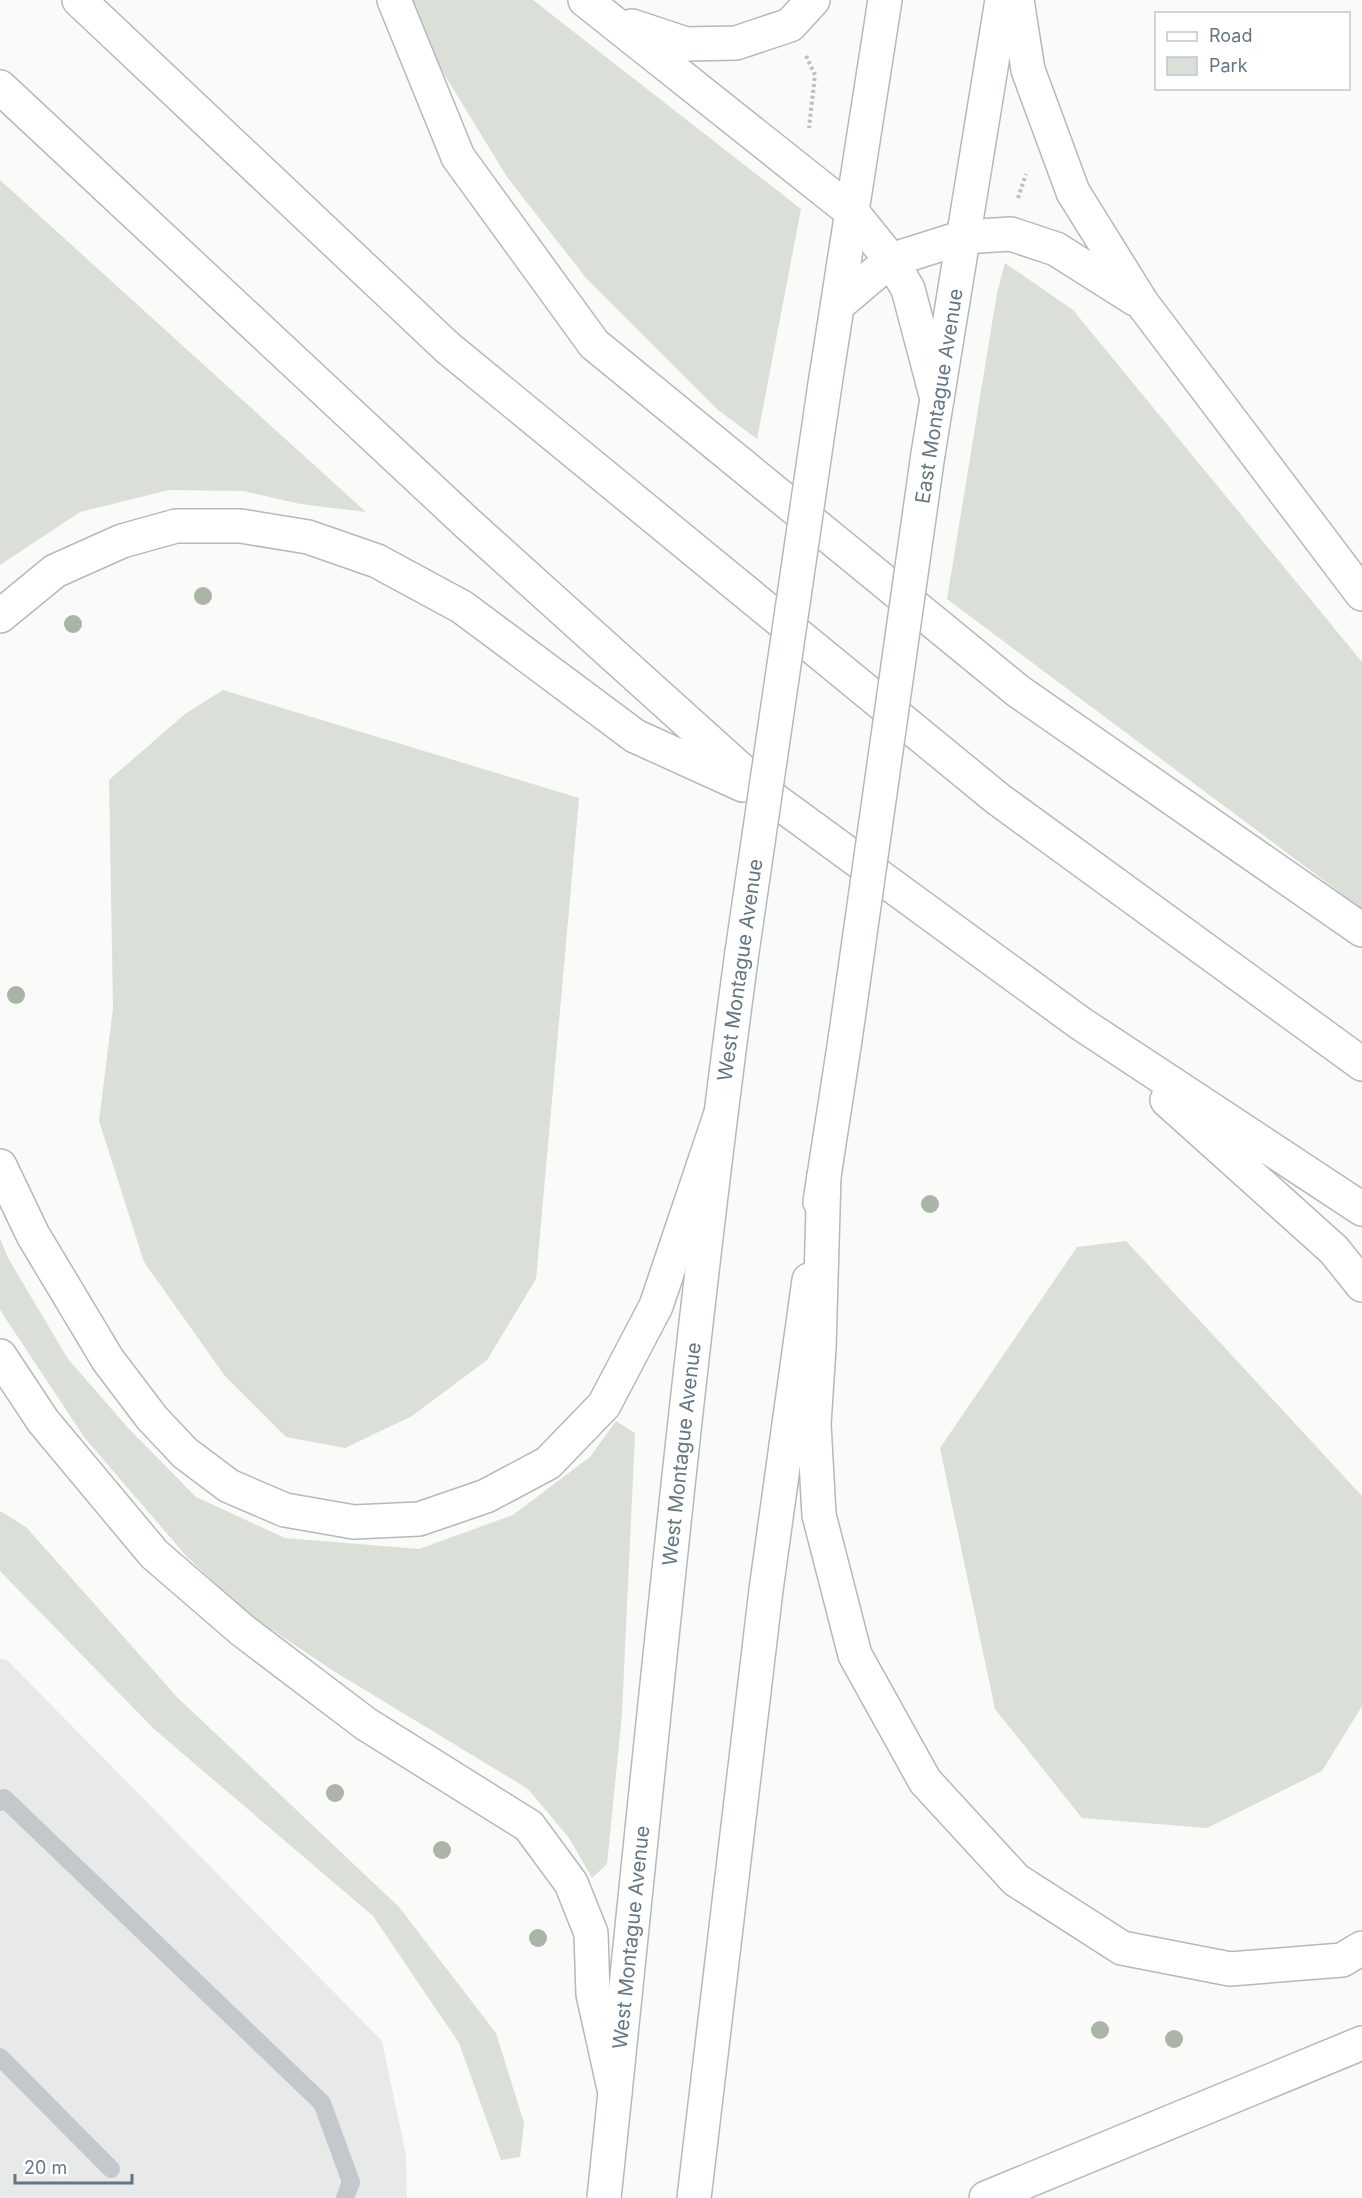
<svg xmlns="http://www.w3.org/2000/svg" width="1362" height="2198" viewBox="0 0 1362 2198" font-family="Inter,sans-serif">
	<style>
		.built { fill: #e8e9e9 }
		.green { fill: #dadfd7 }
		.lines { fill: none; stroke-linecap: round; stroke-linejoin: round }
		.secondary-casing { stroke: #b3babf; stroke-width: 36 }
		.highway-casing { stroke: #b4b9bd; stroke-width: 36 }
		.path { stroke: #bbbfc2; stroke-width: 4; stroke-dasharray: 3 3; stroke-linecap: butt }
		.lane { stroke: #c3c8cc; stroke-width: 18 }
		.secondary { stroke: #fff; stroke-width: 33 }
		.highway { stroke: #fff; stroke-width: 33 }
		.secondary-bridge-casing { stroke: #b3babf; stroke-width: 36; stroke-linecap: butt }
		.secondary-bridge { stroke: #fff; stroke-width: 33 }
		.tree { fill: #aab4a7 }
		.labels { text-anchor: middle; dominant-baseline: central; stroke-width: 6; stroke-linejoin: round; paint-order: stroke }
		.street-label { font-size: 20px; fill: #657683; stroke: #fff }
	</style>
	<rect width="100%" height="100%" fill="#fafaf8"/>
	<path class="built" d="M0 1659 7 1660 382 2041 406 2155 407 2198H0Z"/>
	<path class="green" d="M409 0H533L801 209 757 439 718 410 586 278 507 177 427 46Z
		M0 180 366 512 300 504 243 491 169 490 80 512 0 565Z
		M1005 263 1073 310 1362 662V909L947 599 997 293Z
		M223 690 579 798 536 1279 487 1360 412 1416 345 1448 286 1437 225 1376 144 1262 99 1121 113 1008 109 780 185 714Z
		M0 1238 8 1258 68 1359 129 1429 196 1497 285 1538 419 1549 513 1515 590 1457 616 1421 635 1433 622 1714 607 1864 592 1878 569 1838 528 1789 332 1670 246 1612 187 1557 84 1437 4 1316 0 1309Z
		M1126 1241 1362 1496V1706L1322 1771 1207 1828 1082 1818 995 1709 940 1448 1077 1247Z
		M0 1511 26 1527 177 1697 399 1907 496 2033 524 2123 520 2157 501 2160 459 2043 373 1916 154 1729 0 1571Z"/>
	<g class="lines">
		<g class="secondary-casing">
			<g id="secondary">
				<path d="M825 384 885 0"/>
				<path d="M928 454 1002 0"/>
				<path d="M820 1202 845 1040"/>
				<path id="s1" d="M604 2198C648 1782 686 1366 742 952"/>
				<path d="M694 2198 766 1590 809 1280"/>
			</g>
		</g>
		<g class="highway-casing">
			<path id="highway" d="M79 0 448 348 998 799 1362 1064
				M394 0 458 157 594 344 1018 691 1362 930
				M585 0 853 213 891 260 908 289 937 399
				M1017 0 1028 70 1073 192 1142 303 1362 594
				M632 26 686 44 736 43 790 25 813 0
				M0 87 467 523 772 798 1080 1023 1362 1209
				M839 304 891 260 964 237 1011 234 1056 249 1135 299
				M0 616 55 571 122 541 176 526H241L308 537 377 561 462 607 635 736 743 785
				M1167 1100 1334 1250 1362 1285
				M0 1166 33 1235 108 1360 152 1418 185 1453 229 1486 285 1510 354 1522 419 1519 486 1496 548 1463 604 1405 656 1306 720 1116
				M824 1175 819 1348 814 1424 819 1515 855 1655 925 1781 1016 1880 1122 1948 1230 1969 1342 1960 1362 1948
				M0 1356 43 1421 154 1554 242 1630 366 1724 529 1826 571 1883 591 1933 593 1994 615 2093
				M986 2198 1362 2043"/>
		</g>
		<path class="path" d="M806 56 815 75 809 128
			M1018 198 1026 174"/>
		<path class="lane" d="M0 1802 4 1798 322 2103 351 2182 345 2198
			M0 2057 111 2169"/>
		<use href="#secondary" class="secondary"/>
		<use href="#highway" class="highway"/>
		<g class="secondary-bridge-casing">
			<path id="secondary-bridge" d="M742 952 825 384
				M845 1040 928 454"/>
		</g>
		<use href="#secondary-bridge" class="secondary-bridge"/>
	</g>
	<g class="tree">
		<circle cx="203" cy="596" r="9"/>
		<circle cx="73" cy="624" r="9"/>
		<circle cx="16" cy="995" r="9"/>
		<circle cx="930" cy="1204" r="9"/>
		<circle cx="335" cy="1793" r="9"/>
		<circle cx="442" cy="1850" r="9"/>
		<circle cx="538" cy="1938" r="9"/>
		<circle cx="1100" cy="2030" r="9"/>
		<circle cx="1174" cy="2039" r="9"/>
	</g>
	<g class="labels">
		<g class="street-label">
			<text transform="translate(939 396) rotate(-81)">East Montague Avenue</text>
			<text transform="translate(740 970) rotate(-82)">West Montague Avenue</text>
			<text stroke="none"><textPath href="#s1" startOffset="748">West Montague Avenue</textPath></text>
			<text stroke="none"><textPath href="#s1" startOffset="262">West Montague Avenue</textPath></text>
		</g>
	</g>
	<rect x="1155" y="12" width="195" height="78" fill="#ffffff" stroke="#c1c8cd" stroke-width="1.5"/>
	<rect x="1167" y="32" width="30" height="9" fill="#ffffff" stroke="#c1c8cd" stroke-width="1.5"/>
	<text x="1209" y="42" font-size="18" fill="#657683">Road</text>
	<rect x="1167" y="57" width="30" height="18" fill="#dadfd7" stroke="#c1c8cd" stroke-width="1.5"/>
	<text x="1209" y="72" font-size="18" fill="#657683">Park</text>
	<path d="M15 2174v9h117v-9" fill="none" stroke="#657683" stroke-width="3"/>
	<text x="24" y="2174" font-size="18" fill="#657683" stroke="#ffffff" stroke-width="4.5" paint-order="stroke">20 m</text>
</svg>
